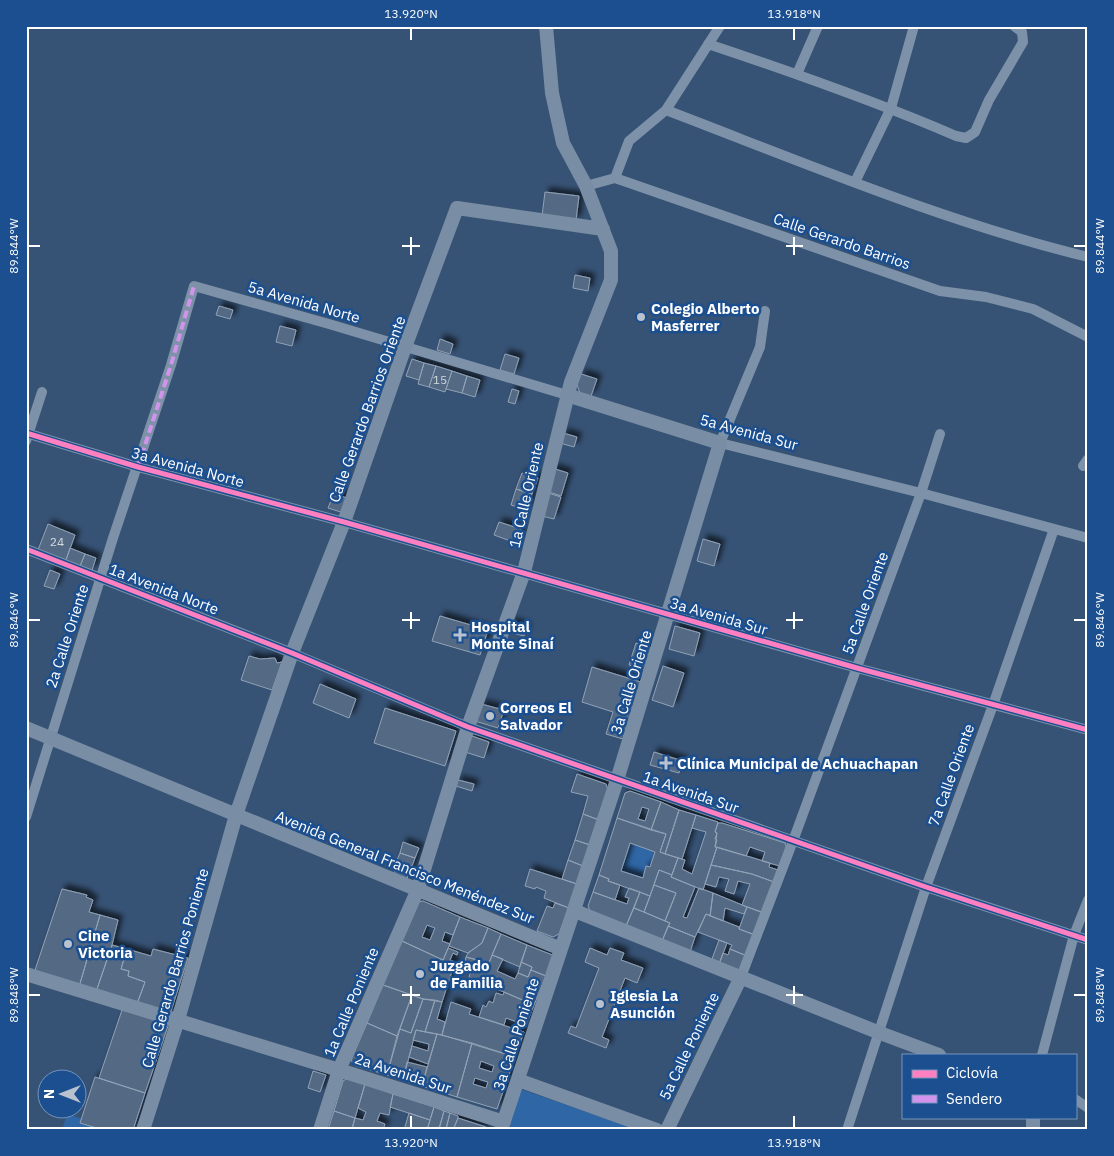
<svg xmlns="http://www.w3.org/2000/svg" width="1114" height="1156" viewBox="0 0 1114 1156" font-family="'IBM Plex Sans',sans-serif">
	<style>
		.green { fill: #2f66a5 }
		.building { fill: #526984; stroke: #92a2b6; fill-rule: evenodd; filter: url(#shadow) }
		.lines { fill: none; stroke-linecap: round; stroke-linejoin: round }
		.street { stroke: #7d92a8; stroke-width: 10 }
		.secondary { stroke: #798da4; stroke-width: 14 }
		.quiet { stroke: #d193ec; stroke-width: 4; stroke-dasharray: 8 4; stroke-linecap: butt }
		.cycleway-casing { stroke: #1b4f8f; stroke-width: 8 }
		.cycleway { stroke: #ff80c0; stroke-width: 5 }
		.ticks { fill: none; stroke: #fff; stroke-width: 2 }
		.poi-dot { fill: #b9c2ce; stroke: #1b4f8f; stroke-width: 2 }
		.labels { text-anchor: middle; dominant-baseline: central; stroke-width: 5; stroke-linejoin: round; paint-order: stroke }
		.number-label { font-size: 12px; fill: #d4dae0 }
		.street-label { font-size: 15px; fill: #fff; stroke: #1b4f8f }
		.poi-label { font-size: 15px; font-weight: bold; fill: #fff; stroke: #1b4f8f; text-anchor: start }
		.neatline { fill: none; stroke: #fff; stroke-width: 2 }
		.ticks-label { font-size: 12px; text-anchor: middle; fill: #fff }
	</style>
	<defs>
		<filter id="shadow"><feDropShadow dx="4.5" dy="-4.5" stdDeviation="2.5" flood-color="#0009"/></filter>
	</defs>
	<rect width="100%" height="100%" fill="#365274"/>
	<path class="green" d="M630 843 655 852 650 867 646 866 643 878 621 871Z
		M520 1089 639 1130H507Z
		M67 1114 118 1130H62Z"/>
	<path class="building" d="M545 192 579 196 576 220 542 216Z
		M575 275 590 278 588 291 573 288Z
		M219 306 233 310 230 319 216 315Z
		M280 326 296 330 292 346 276 342Z
		M440 339 453 344 450 354 437 350Z
		M505 354 519 358 514 374 500 370Z
		M412 359 424 363 419 380 406 376Z
		M424 363 436 366 429 387 418 384Z
		M436 366 452 371 445 392 429 387Z
		M452 371 467 376 462 393 446 389Z
		M581 374 597 379 591 396 580 393 577 385Z
		M467 376 480 380 475 397 462 393Z
		M512 389 519 391 515 404 508 402Z
		M563 433 577 437 574 447 560 443Z
		M552 468 568 473 561 496 546 491Z
		M522 473 538 478 532 494 516 489Z
		M516 489 532 494 527 510 511 505Z
		M545 492 561 497 554 519 538 515Z
		M334 493 349 499 344 513 328 508Z
		M499 522 521 529 516 543 494 535Z
		M48 524 75 535 66 560 38 550Z
		M703 539 720 544 714 566 697 561Z
		M70 548 85 554 80 566 66 560Z
		M85 554 96 558 92 570 80 566Z
		M50 570 60 574 54 589 44 586Z
		M440 616 488 630 480 655 432 641Z
		M511 622 526 627 524 636 508 632Z
		M675 626 700 633 694 656 669 649Z
		M636 643 652 648 645 670 629 665Z
		M249 656 260 659 275 658 277 663 282 662 272 690 241 680Z
		M663 666 684 673 673 707 652 700Z
		M592 667 641 682 623 739 606 734 613 712 582 702Z
		M320 684 356 699 349 718 313 703Z
		M481 704 504 710 498 728 475 721Z
		M385 708 456 731 445 766 374 743Z
		M472 736 489 742 484 758 465 752Z
		M654 752 683 761 679 773 650 765Z
		M577 774 606 784 608 790 599 820 583 814 588 796 571 792Z
		M458 780 474 784 472 791 456 786Z
		M630 791 661 802 651 830 617 818 625 793ZM642 807 649 809 645 821 638 819Z
		M661 802 679 810 665 854 660 852 666 834 651 830Z
		M679 810 696 815 682 859 665 854Z
		M583 814 599 820 590 845 575 840Z
		M696 815 718 822 715 832 717 833 715 839 717 840 715 847H717L703 890 671 877 678 858 685 860 682 869 692 874 706 832 692 828Z
		M617 818 666 834 660 852 678 858 672 875 659 870 650 896 608 881 609 879 599 875ZM630 843 655 852 650 867 646 866 643 878 621 871Z
		M718 823H722L785 843 787 849 780 866 762 861 765 852 750 847 746 856 715 847 717 833 715 832Z
		M575 840 590 845 583 866 568 860Z
		M403 842 419 848 415 858 400 853Z
		M717 847 770 863 769 867 778 870 774 882 752 874 711 865Z
		M400 853 415 858 412 866 397 860Z
		M568 860 583 866 577 884 562 879Z
		M399 861 412 866 406 881 393 875Z
		M711 865 752 874 774 882 762 912 742 905 750 884 738 881 734 894 725 891 729 879 719 877 716 887 705 884Z
		M530 869 577 884 569 908 544 898 546 891 536 887 535 889 525 886Z
		M659 870 672 875 671 877 695 887 683 917 687 918 699 888 713 893 710 916 706 914 695 937 668 926 670 923 665 921 676 893 654 885Z
		M599 875 609 879 608 881 620 885 615 900 593 892Z
		M654 885 676 893 665 921 644 912Z
		M629 888 640 892 626 926 591 913 588 906 593 892 627 904 629 898 625 897Z
		M62 889 87 895 86 897 93 900 89 912 100 915 79 987 34 973Z
		M640 892 650 896 644 912 634 908Z
		M713 893 747 907 744 914 725 908 723 921 710 916Z
		M423 901 460 917 453 935 445 932 442 941 450 944 443 960 402 941 419 902ZM427 925 435 928 430 940 422 937Z
		M555 903 569 908 559 934 553 937 537 931 547 906 553 908Z
		M747 907 763 913 755 935 739 929Z
		M634 908 670 923 662 941 626 926Z
		M706 914 739 927V929L755 935 747 956 730 949 732 945 698 932Z
		M100 915 118 920 112 945 96 992 79 987Z
		M460 917 488 928 482 943 468 953 449 946Z
		M668 926 695 937 690 952 662 941Z
		M488 928 501 934 489 963 466 957 468 953 482 943Z
		M501 934 527 945 520 967 492 955Z
		M719 940 727 943 720 962 712 959Z
		M402 941 443 960 448 948 458 952 457 955 453 953 450 960 455 962 442 1002 423 999 383 985Z
		M112 945 127 949 121 969 129 971 128 976 145 982 137 1004 96 992Z
		M527 945 555 956 546 976 531 970 532 967 521 962Z
		M590 948 607 955 610 948 624 953 621 960 643 968 637 983 625 978 602 1037 609 1040 606 1048 568 1033 571 1026 576 1028 599 968 585 962Z
		M127 949 151 956 153 949 188 958 170 1014 137 1004 145 982 128 976 129 971 121 969Z
		M730 949 747 956 741 972 719 964 723 953 728 955Z
		M492 955 503 959 497 971 515 979 518 973 528 977 531 970 546 976 534 1005 469 977 472 968 464 966 466 957 489 963Z
		M521 962 532 967 528 977 518 973Z
		M383 985 412 995 397 1036 367 1023Z
		M504 992 534 1005 526 1025 506 1018 504 1025 479 1017 483 1005 486 1007 489 1001 493 1003 496 993 503 995Z
		M412 995 423 999 411 1033 400 1029Z
		M423 999 435 1000 425 1032 416 1030 403 1080 387 1075 400 1029 411 1033Z
		M435 1000 442 1002 437 1019 445 1022 442 1035 425 1032Z
		M451 1002 471 1009 469 1014 524 1032 515 1057 442 1035Z
		M122 1010 169 1023 145 1093 99 1078Z
		M367 1023 397 1036 387 1075 354 1065 351 1060Z
		M416 1030 437 1034 428 1064 409 1057 412 1046 428 1051 429 1044 413 1040Z
		M437 1034 472 1043 457 1097 422 1086Z
		M472 1043 515 1057 497 1109 457 1097ZM481 1061 494 1066 492 1072 479 1068ZM475 1078 488 1082 486 1088 473 1084Z
		M407 1062 427 1067 422 1086 403 1080Z
		M313 1071 326 1075 320 1092 308 1088Z
		M95 1077 145 1093 133 1130H103L80 1123Z
		M348 1078 365 1084 355 1118 334 1111 343 1081Z
		M365 1084 393 1094 389 1115 380 1113 377 1121 385 1124 383 1130 352 1128 355 1118 363 1120 366 1112 358 1108Z
		M393 1094 434 1107 430 1120 390 1107Z
		M434 1107 444 1111 439 1128 437 1127 436 1130H427Z
		M334 1111 355 1118 352 1130H328Z
		M444 1111 450 1113 446 1128 439 1130Z
		M409 1113 430 1120 427 1130H404Z
		M450 1113 458 1116V1118L453 1130H446Z
		M458 1118 486 1127 485 1130H453Z"/>
	<g class="lines">
		<path class="street" d="M708 44C792 72 875 101 956 136L966 138 975 132 989 100 1023 42 1022 32 1014 26
			M797 74 818 26
			M666 110C805 163 944 222 1088 257
			M615 178 629 141 666 110 720 26
			M855 182 891 108 914 26
			M586 186 615 178 940 291 986 297 1033 309 1088 337
			M765 311 760 347 720 443 921 493 1088 538
			M26 433 138 467 344 522 857 668 1088 730
			M26 441 42 392
			M1083 466 1088 459
			M26 549 292 653 468 727 926 887 1088 940
			M26 817 113 538 171 365 194 286 329 324 567 395
			M741 977 793 841 921 493 940 434
			M1042 1055 1074 935 1088 900
			M1075 1099 1088 1108
			M847 1130 926 887 993 705 1054 529"/>
		<path class="secondary" d="M26 728 561 949
			M575 911 880 1033 939 1055
			M26 974 339 1070 504 1122
			M518 1080 657 1130
			M143 1130 178 1020 236 815 292 653 344 522 405 347 457 208 603 229
			M320 1130 339 1070 418 889 468 727 524 572 571 382 611 280V251L586 186 563 143 552 93 546 26
			M501 1130 617 780 720 443 567 395
			M667 1130 741 977
			M1033 1130V1117"/>
		<path class="quiet" d="M138 467 171 365 194 286"/>
		<g class="cycleway-casing">
			<path id="cycleway" d="M26 433 138 467 344 522 857 668 1088 730
				M26 549 292 653 468 727 926 887 1088 940"/>
		</g>
		<use href="#cycleway" class="cycleway"/>
	</g>
	<path class="ticks" d="M411 28V40M794 28V40M411 237V255M794 237V255M28 246H40M402 246H420M786 246H803M1074 246H1086M411 612V629M794 612V629M28 620H40M402 620H420M786 620H803M1074 620H1086M411 986V1004M794 986V1004M28 995H40M402 995H420M786 995H803M1074 995H1086M411 1116V1128M794 1116V1128"/>
	<g class="poi-dot">
		<circle cx="641" cy="317" r="5"/>
		<path d="M457.5 627.5h5v5h5v5h-5v5h-5v-5h-5v-5h5z"/>
		<circle cx="490" cy="716" r="5"/>
		<path d="M663.5 755.5h5v5h5v5h-5v5h-5v-5h-5v-5h5z"/>
		<circle cx="68" cy="944" r="5"/>
		<circle cx="420" cy="974" r="5"/>
		<circle cx="600" cy="1004" r="5"/>
	</g>
	<g class="labels">
		<g class="number-label">
			<text x="440" y="379">15</text>
			<text x="57" y="541">24</text>
		</g>
		<g class="street-label">
			<text transform="translate(842 241) rotate(19)">Calle Gerardo Barrios</text>
			<text transform="translate(304 302) rotate(16)">5a Avenida Norte</text>
			<text transform="translate(367 409) rotate(-70)">Calle Gerardo Barrios Oriente</text>
			<text transform="translate(749 432) rotate(15)">5a Avenida Sur</text>
			<text transform="translate(188 467) rotate(15)">3a Avenida Norte</text>
			<text transform="translate(526 495) rotate(-77)">1a Calle Oriente</text>
			<text transform="translate(164 589) rotate(21)">1a Avenida Norte</text>
			<text transform="translate(865 603) rotate(-70)">5a Calle Oriente</text>
			<text transform="translate(719 616) rotate(16)">3a Avenida Sur</text>
			<text transform="translate(67 636) rotate(-72)">2a Calle Oriente</text>
			<text transform="translate(631 682) rotate(-73)">3a Calle Oriente</text>
			<text transform="translate(951 775) rotate(-70)">7a Calle Oriente</text>
			<text transform="translate(691 792) rotate(19)">1a Avenida Sur</text>
			<text transform="translate(405 867) rotate(22)">Avenida General Francisco Menéndez Sur</text>
			<text transform="translate(175 968) rotate(-74)">Calle Gerardo Barrios Poniente</text>
			<text transform="translate(351 1002) rotate(-67)">1a Calle Poniente</text>
			<text transform="translate(516 1034) rotate(-72)">3a Calle Poniente</text>
			<text transform="translate(689 1046) rotate(-64)">5a Calle Poniente</text>
			<text transform="translate(403 1073) rotate(18)">2a Avenida Sur</text>
		</g>
		<g class="poi-label">
			<text x="651" y="308">Colegio Alberto<tspan x="651" dy="17">Masferrer</tspan></text>
			<text x="471" y="626">Hospital<tspan x="471" dy="17">Monte Sinaí</tspan></text>
			<text x="500" y="707">Correos El<tspan x="500" dy="17">Salvador</tspan></text>
			<text x="677" y="763">Clínica Municipal de Achuachapan</text>
			<text x="78" y="935">Cine<tspan x="78" dy="17">Victoria</tspan></text>
			<text x="430" y="965">Juzgado<tspan x="430" dy="17">de Familia</tspan></text>
			<text x="610" y="995">Iglesia La<tspan x="610" dy="17">Asunción</tspan></text>
		</g>
	</g>
	<rect width="1114" height="1156" fill="none" stroke="#1b4f8f" stroke-width="55"/>
	<rect x="902" y="1054" width="175" height="65" fill="#1b4f8f" stroke="#7695bc"/>
	<rect x="912" y="1070" width="25" height="8" fill="#ff80c0" stroke="#7695bc"/>
	<text x="946" y="1078" font-size="15" fill="#ffffff">Ciclovía</text>
	<rect x="912" y="1095" width="25" height="8" fill="#d193ec" stroke="#7695bc"/>
	<text x="946" y="1104" font-size="15" fill="#ffffff">Sendero</text>
	<g transform="translate(62 1094) rotate(270)"><circle r="24" fill="#1b4f8f" stroke="#7695bc"/>
	<path d="M0-4L9 19L0 12L-9 19Z" fill="#b9c2ce"/>
	<text y="-8" font-size="14" font-weight="bold" text-anchor="middle" fill="#ffffff">N</text>
	</g>
	<rect x="28" y="28" width="1058" height="1100" class="neatline"/>
	<g class="ticks-label">
		<text x="411" y="18">13.920°N</text>
		<text x="794" y="18">13.918°N</text>
		<text transform="translate(1100 246) rotate(-90)" y="4">89.844°W</text>
		<text transform="translate(14 246) rotate(-90)" y="4">89.844°W</text>
		<text transform="translate(1100 620) rotate(-90)" y="4">89.846°W</text>
		<text transform="translate(14 620) rotate(-90)" y="4">89.846°W</text>
		<text transform="translate(1100 995) rotate(-90)" y="4">89.848°W</text>
		<text transform="translate(14 995) rotate(-90)" y="4">89.848°W</text>
		<text x="411" y="1147">13.920°N</text>
		<text x="794" y="1147">13.918°N</text>
	</g>
</svg>
